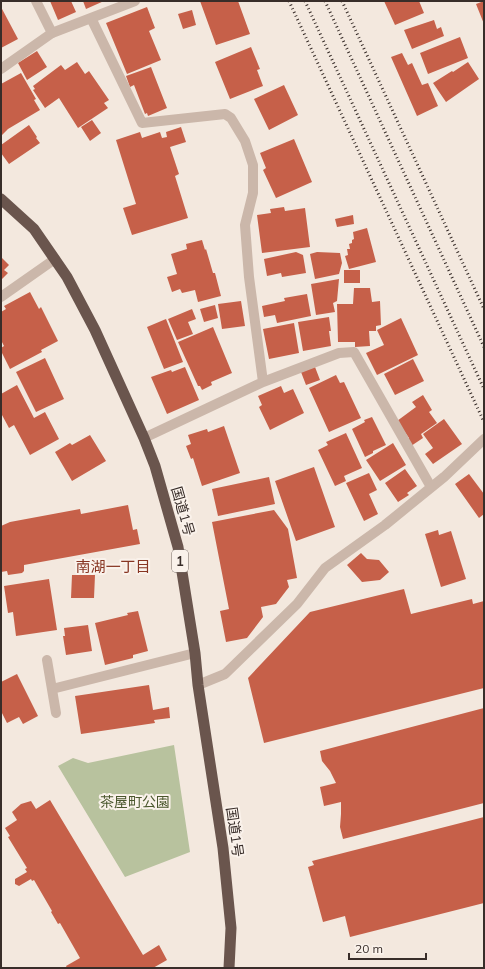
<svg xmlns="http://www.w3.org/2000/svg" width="485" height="969" viewBox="0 0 485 969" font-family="Mulish,'Noto Sans JP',sans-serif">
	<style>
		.green { fill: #b8c29e }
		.building { fill: #c66049 }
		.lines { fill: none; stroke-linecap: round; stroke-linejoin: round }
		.service { stroke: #cbb7aa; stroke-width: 10 }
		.minor { stroke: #cbb7aa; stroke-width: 10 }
		.trunk { stroke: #6a554d; stroke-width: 11 }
		.rail { stroke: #382d29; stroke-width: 3; stroke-dasharray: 1 3; stroke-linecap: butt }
		.labels { text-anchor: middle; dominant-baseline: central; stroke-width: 4; stroke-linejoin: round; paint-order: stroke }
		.shield { fill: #faf2eb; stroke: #726863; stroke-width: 1 }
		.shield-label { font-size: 13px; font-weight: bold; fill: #382d29 }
		.street-label { font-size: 14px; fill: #382d29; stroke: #faf2eb }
		.park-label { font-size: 14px; fill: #4a572d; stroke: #faf2eb }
		.neighbourhood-label { font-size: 15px; fill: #873522; stroke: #faf2eb }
	</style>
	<rect width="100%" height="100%" fill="#f3e8de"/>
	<path class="green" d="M174 745 190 852 125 877 58 766 73 758 88 763Z"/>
	<path class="building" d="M50 1H71L76 12 58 20Z
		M83 1H104L86 9Z
		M200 1H238L250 34 216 45Z
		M384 1H419L424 13 395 25Z
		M484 1V24L476 4Z
		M1 7 18 39 1 48Z
		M147 7 155 28 149 31 161 60 127 74 106 23Z
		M192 10 196 25 183 29 178 14Z
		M434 20 437 29 441 27 444 36 412 49 404 30Z
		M460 37 468 58 428 74 420 53Z
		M251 47 260 69 257 70 263 86 230 99 215 62Z
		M37 51 47 67 27 80 18 63Z
		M402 53 408 65 412 63 422 85 428 83 438 106 417 116 391 57Z
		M77 62 85 74 89 71 109 100 104 103 108 108 78 128 59 98 45 108 33 90 35 89 33 86 61 65 65 70Z
		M468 62 479 79 446 102 433 83 452 71 453 72Z
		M151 67 167 108 148 116 147 113 145 114 134 85 130 87 126 76Z
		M21 73 36 99 34 100 40 110 8 129 1 136V84Z
		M284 85 298 115 269 130 254 99Z
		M92 120 101 133 90 141 81 127Z
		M29 125 37 137 36 138 40 143 9 164 1 153V145Z
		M181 127 186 142 170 147 179 174 175 176 188 218 132 235 123 208 136 204 116 140 140 132 142 138 160 132 162 138 167 137 166 132Z
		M294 139 312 182 276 198 263 170 266 168 260 153Z
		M284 207 285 211 305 208 310 247 262 253 257 215 271 213 270 209Z
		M353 215 354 224 337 227 335 219Z
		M367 228 376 262 349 269 345 256 348 255 347 249H350L349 244 352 243V240L354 239 353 232Z
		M202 240 205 250 206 249 213 273H215L221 296 198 302 195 290 182 293 180 289 172 292 167 277 177 274 171 254 187 249 186 244Z
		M296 252 303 255 306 273 282 277 281 273 267 276 264 259Z
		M317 252 340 253 342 263 339 274 315 279 310 254Z
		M1 257 9 265 4 270 8 273 1 280Z
		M344 270H360V283H344Z
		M339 279 337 301 333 303 335 312 316 315 311 284Z
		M354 288H370L372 302 380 301 381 325 376 326V331H369L370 346 355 347V342H338L337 304H353Z
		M30 292 39 309 41 307 58 341 41 350 42 352 10 369 1 351V348L4 346 1 340V312L6 309 4 306Z
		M307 294 311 316 277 323 275 315 264 317 262 306 285 301 284 298Z
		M241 301 245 326 222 329 218 304Z
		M215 305 218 318 204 322 200 309Z
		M192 309 196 319 188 322 193 334 177 340 168 319Z
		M329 317 331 331H329L331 346 303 351 298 322Z
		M401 318 418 355 377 375 366 353 384 345 377 330Z
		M166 319 183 362 164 369 147 327Z
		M294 323 299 353 269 359 263 329Z
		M213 327 232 373 211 382 212 385 202 390 200 386H198L178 342Z
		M45 358 64 399 36 412 16 372Z
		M413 359 424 381 395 395 384 374Z
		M185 367 199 400 167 414 151 377 171 370 172 372Z
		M315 367 320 380 306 385 301 372Z
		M336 375 340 383 344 382 361 418 329 432 309 388Z
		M17 385 34 418 45 412 59 439 30 455 14 425 9 428 2 415H1V394Z
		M281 386 284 393 293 389 304 413 270 430 259 407 262 405 258 396Z
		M423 395 432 410 429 412 437 423 421 434 423 438 411 446 407 440 409 438 397 421 416 407 412 402Z
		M372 417 386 445 373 451V453L365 457 352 429 365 422 364 420Z
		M444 419 462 444 433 464 425 454 433 448 423 434Z
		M224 426 240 473 202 486 193 458 191 459 186 446 191 444 188 435 207 429 208 432Z
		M346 433 362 468 344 476 346 481 335 486 318 450 328 445 326 442Z
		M90 435 106 461 72 481 55 452 70 443 72 445Z
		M393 443 406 465 380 481 366 460Z
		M314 467 335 527 296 541 275 481Z
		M405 469 417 486 407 493 409 495 398 502 385 483Z
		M369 473 377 490 369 494 378 514 364 521 346 483Z
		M469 474 484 494V514L479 518 455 484Z
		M269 477 275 504 218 516 212 489Z
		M128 505 133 530 137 529 140 544 24 565V571L22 573 8 575 7 571 1 572V526L10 522 80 509 81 514Z
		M274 510 288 529 297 578 287 580 289 587 276 604 261 607 263 617 247 638 226 642 220 611 229 609 212 522Z
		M438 530 439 535 451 531 466 579 441 587 425 534Z
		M361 553 367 559 379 560 389 572 380 580 362 582 347 565Z
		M72 575H95L94 598H71Z
		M49 579 57 630 16 636 13 612 8 613 4 586Z
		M404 589 411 614 472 599 473 604 484 601V688L264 743 248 678 310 612Z
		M138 611 148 651 133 655V658L105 665 95 623 128 615 127 613Z
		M88 625 92 651 66 655 63 636H65L64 628Z
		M17 674 38 716 23 724 19 717 7 723 1 711V682Z
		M149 685 153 710 169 707 170 718 154 720 155 723 81 734 75 696Z
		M484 708V803L343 839 340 827 341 814V802L324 806 320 787 336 783 330 771 322 761 320 751Z
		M50 800 143 955 159 945 167 960 153 968H67L66 966 80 958 60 923 58 924 51 912 52 911 34 880 32 881 31 879 19 886 15 884V879L27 872 25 869 27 868 8 837 10 836 5 828 17 820 12 812 21 804 31 801 36 809Z
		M484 817V903L350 937 345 916 323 922 308 867 314 865 312 861Z"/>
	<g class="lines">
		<path class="service" d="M91 18 142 123 225 114 231 118 245 141 253 165V193L245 225 249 277 263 382
			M52 33 135 1
			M144 438 263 382 339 353 354 352 431 487
			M47 660 56 713
			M52 689 195 653"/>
		<path class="minor" d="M1 69 52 33 36 1
			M1 297 55 259
			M198 685 225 674 297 604 325 568 385 525 444 477 484 439"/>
		<path class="trunk" d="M1 199 34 229 67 277 95 330 144 438 155 466 178 547 195 653 198 685 223 848 231 928 229 968"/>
		<path class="rail" d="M289 1 484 422
			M305 1 484 389
			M325 1 484 347
			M342 1 484 309"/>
	</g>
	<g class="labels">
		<rect class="shield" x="172" y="550" width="16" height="22" rx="3"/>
		<g class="shield-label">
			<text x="180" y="561">1</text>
		</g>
		<g class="street-label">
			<text transform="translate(183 511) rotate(74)">国道1号</text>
			<text transform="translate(235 832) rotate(82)">国道1号</text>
		</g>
		<g class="park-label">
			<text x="135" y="802">茶屋町公園</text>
		</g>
		<g class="neighbourhood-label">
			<text x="113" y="566">南湖一丁目</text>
		</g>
	</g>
	<rect width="485" height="969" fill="none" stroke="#382d29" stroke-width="4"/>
	<path d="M349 953v6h77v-6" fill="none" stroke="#382d29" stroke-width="2"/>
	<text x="355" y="953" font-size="12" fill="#382d29" stroke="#faf2eb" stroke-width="3" paint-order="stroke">20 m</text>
</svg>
